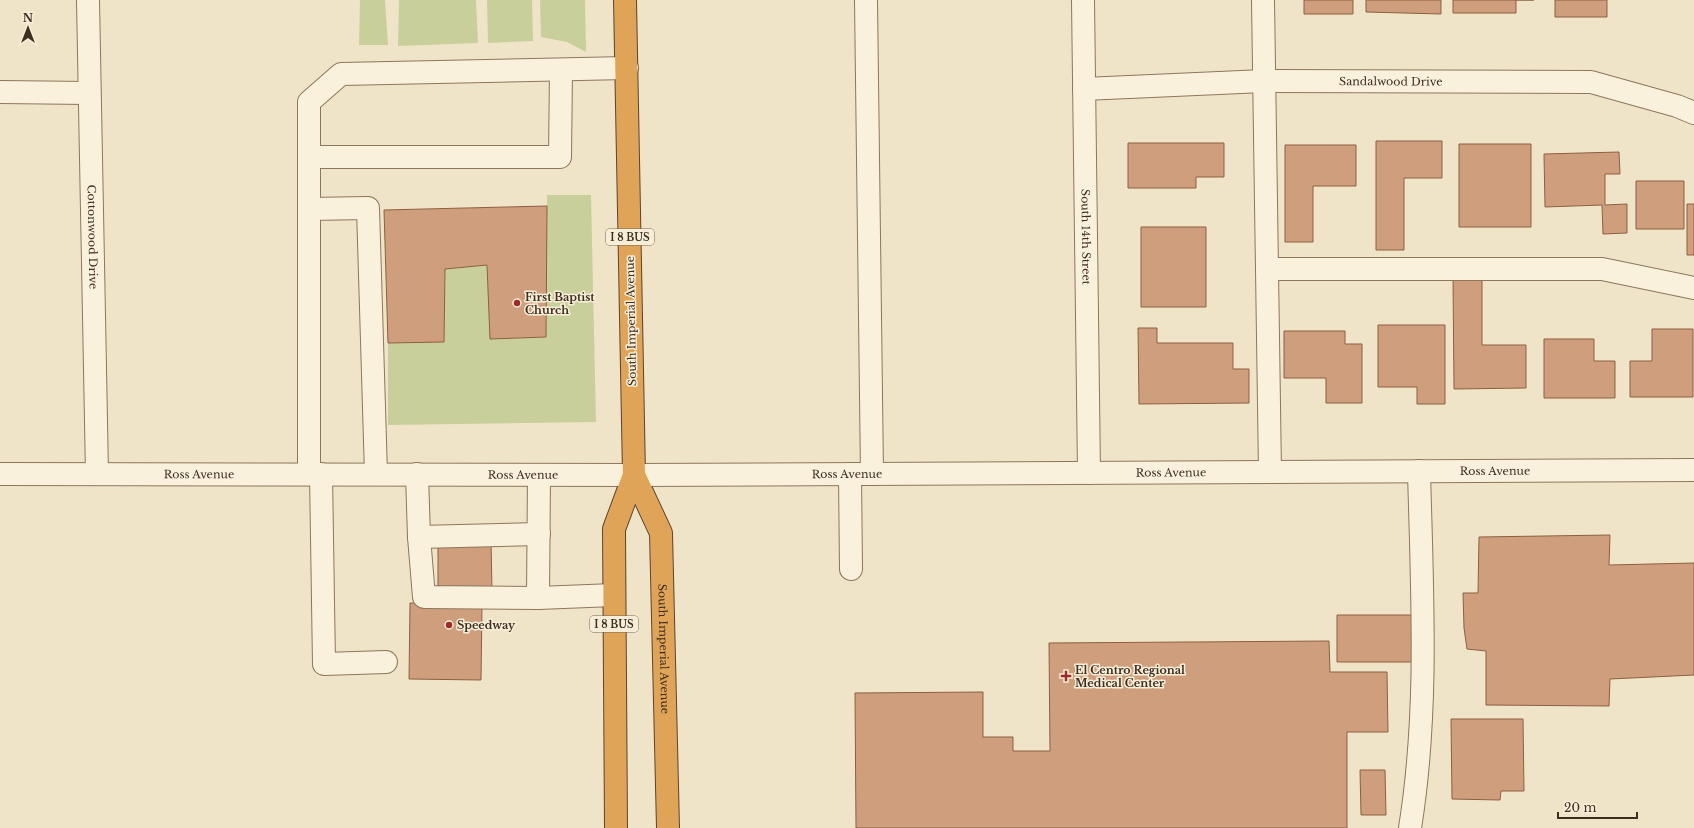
<svg xmlns="http://www.w3.org/2000/svg" width="1694" height="828" viewBox="0 0 1694 828" font-family="'Libre Baskerville',serif">
	<style>
		.green { fill: #c9cf9b }
		.building { fill: #cf9f7d; stroke: #8d5f41 }
		.lines { fill: none; stroke-linecap: round; stroke-linejoin: round }
		.minor-casing { stroke: #8d765c; stroke-width: 24 }
		.highway-casing { stroke: #5b4430; stroke-width: 24 }
		.minor { stroke: #faf1dc; stroke-width: 22 }
		.highway { stroke: #e0a458; stroke-width: 22 }
		.poi-dot { fill: #9e2a2b; stroke: #f7eed8; stroke-width: 1.5 }
		.labels { text-anchor: middle; dominant-baseline: central; stroke-width: 3; stroke-linejoin: round; paint-order: stroke }
		.shield { fill: #f7eed8; stroke: #756857; stroke-width: 1 }
		.shield-label { font-size: 10px; font-weight: bold; fill: #3d2e20 }
		.street-label { font-size: 11px; fill: #3d2e20; stroke: #f7eed8 }
		.poi-label { font-size: 11px; font-weight: bold; fill: #3d2e20; stroke: #f7eed8; text-anchor: start }
	</style>
	<rect width="100%" height="100%" fill="#f0e4c8"/>
	<path class="green" d="M360 0H385L388 45H359Z
		M399 0H476L478 43 398 46Z
		M487 0H532L533 41 488 43Z
		M540 0H585L586 52 567 42 541 37Z
		M547 195H591L596 422 388 425V343L444 342 445 269 487 265 490 339 546 337Z"/>
	<path class="building" d="M1304 0H1353V14H1304Z
		M1366 0H1441V14L1366 12Z
		M1453 0H1534H1516V13H1453Z
		M1555 0H1607V17H1555Z
		M1376 141H1442V178H1404V250H1376Z
		M1128 143H1224V177H1196V188H1128Z
		M1459 144H1531V227H1459Z
		M1285 145H1356V186H1313V242H1285Z
		M1619 152 1620 174H1605V205L1627 204V233L1603 234 1602 205 1545 207 1544 154Z
		M1636 181H1684V229H1636Z
		M1687 204H1694V255H1687Z
		M547 206 546 337 490 339 487 265 445 269 444 342 388 343 384 210Z
		M1141 227H1206V307H1141Z
		M1482 278V345H1526V388L1454 389 1453 279Z
		M1378 325H1445V404H1417V387H1378Z
		M1138 328H1157V343H1233V369H1249V403L1139 404Z
		M1652 329H1693V397H1630V361H1652Z
		M1284 331H1345V344H1362V403H1326V378H1284Z
		M1544 339H1594V361H1615V398H1544Z
		M1610 535 1609 565 1694 563V675L1610 679 1609 706 1486 705V651L1467 649 1464 628 1463 593H1478L1479 537Z
		M438 540H491L492 592 438 593Z
		M410 603 482 604 481 680 409 679Z
		M1337 615H1414V662H1337Z
		M1329 641 1330 672H1387L1388 732H1347V828H856L855 693 983 692V737H1013V751H1050L1049 643Z
		M1451 719H1523L1524 791H1501L1500 800 1452 799Z
		M1360 770H1385L1386 815H1361Z"/>
	<g class="lines">
		<g class="minor-casing">
			<g id="minor">
				<path id="s1" d="M88 0 97 474"/>
				<path d="M866 0 872 474"/>
				<path id="s2" d="M1083 0 1089 473"/>
				<path d="M1263 0 1270 472"/>
				<path id="s3" d="M1084 89 1264 81 1591 82 1677 106 1694 113"/>
				<path d="M0 92 89 93"/>
				<path d="M309 157H560L561 70"/>
				<path d="M309 209 368 208 376 474"/>
				<path d="M1267 269H1602L1694 288"/>
				<path id="s4" d="M0 474 634 475 1694 470"/>
				<path d="M309 474V102L341 74 627 68"/>
				<path d="M321 474 324 664 386 662"/>
				<path d="M417 474 419 537 424 597 538 598"/>
				<path d="M850 474 851 569"/>
				<path d="M539 475 538 598 614 595"/>
				<path d="M419 537 539 534"/>
				<path d="M1410 828C1429 710 1422 590 1419 471"/>
			</g>
		</g>
		<g class="highway-casing">
			<g id="highway">
				<path id="s5" d="M634 475 661 533 668 828"/>
				<path d="M616 828 614 529 634 475 625 0"/>
			</g>
		</g>
		<use href="#minor" class="minor"/>
		<use href="#highway" class="highway"/>
	</g>
	<g class="poi-dot">
		<circle cx="517" cy="303" r="4"/>
		<circle cx="449" cy="625" r="4"/>
		<path d="M1064 670h4v4h4v4h-4v4h-4v-4h-4v-4h4z"/>
	</g>
	<g class="labels">
		<g class="shield">
			<rect x="606" y="229" width="48" height="16" rx="3"/>
			<rect x="590" y="616" width="48" height="16" rx="3"/>
		</g>
		<g class="shield-label">
			<text x="630" y="237">I 8 BUS</text>
			<text x="614" y="624">I 8 BUS</text>
		</g>
		<g class="street-label">
			<text stroke="none"><textPath href="#s3" startOffset="307">Sandalwood Drive</textPath></text>
			<text stroke="none"><textPath href="#s1" startOffset="237">Cottonwood Drive</textPath></text>
			<text stroke="none"><textPath href="#s2" startOffset="237">South 14th Street</textPath></text>
			<text transform="translate(631 321) rotate(-91)">South Imperial Avenue</text>
			<text stroke="none"><textPath href="#s4" startOffset="1495">Ross Avenue</textPath></text>
			<text stroke="none"><textPath href="#s4" startOffset="1171">Ross Avenue</textPath></text>
			<text stroke="none"><textPath href="#s4" startOffset="199">Ross Avenue</textPath></text>
			<text stroke="none"><textPath href="#s4" startOffset="847">Ross Avenue</textPath></text>
			<text stroke="none"><textPath href="#s4" startOffset="523">Ross Avenue</textPath></text>
			<text stroke="none"><textPath href="#s5" startOffset="180">South Imperial Avenue</textPath></text>
		</g>
		<g class="poi-label">
			<text x="525" y="297">First Baptist<tspan x="525" dy="13">Church</tspan></text>
			<text x="457" y="625">Speedway</text>
			<text x="1075" y="670">El Centro Regional<tspan x="1075" dy="13">Medical Center</tspan></text>
		</g>
	</g>
	<g transform="translate(28 28)" stroke="#f7eed8" stroke-width="3" paint-order="stroke">
	<path d="M0-3L7 15L0 10L-7 15Z" fill="#3d2e20"/>
	<text y="-6" font-size="11" font-weight="bold" text-anchor="middle" fill="#3d2e20">N</text>
	</g>
	<path d="M1558 812v6h79v-6" fill="none" stroke="#3d2e20" stroke-width="2"/>
	<text x="1564" y="812" font-size="12" fill="#3d2e20" stroke="#f7eed8" stroke-width="3" paint-order="stroke">20 m</text>
</svg>
